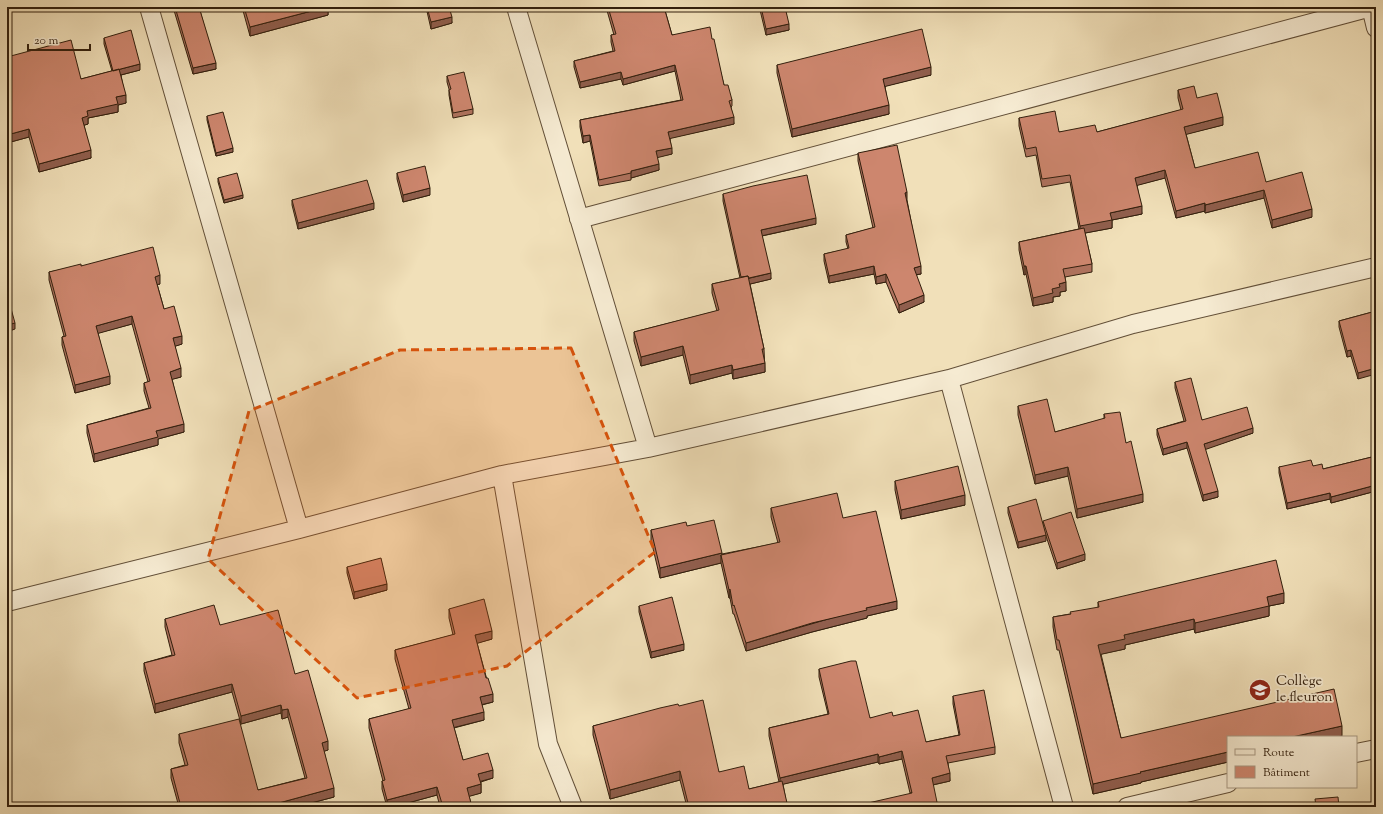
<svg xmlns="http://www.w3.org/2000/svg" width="1383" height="814" viewBox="0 0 1383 814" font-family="'Sorts Mill Goudy',serif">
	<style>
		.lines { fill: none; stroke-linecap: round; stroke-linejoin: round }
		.minor-casing { stroke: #624f38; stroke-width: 20 }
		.minor { stroke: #f6ebd2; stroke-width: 18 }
		.wall { fill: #b0735f; stroke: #321f0d }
		.shaded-wall { fill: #905e4d; stroke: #321f0d }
		.building { fill: #cd866e; stroke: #321f0d }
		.marked { fill: #d6530c; fill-opacity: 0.2; stroke: #d6530c; stroke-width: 3; stroke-dasharray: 8 5; stroke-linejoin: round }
		.labels { text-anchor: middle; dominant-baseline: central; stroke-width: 3.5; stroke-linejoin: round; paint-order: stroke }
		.poi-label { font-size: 14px; fill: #321f0d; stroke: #f6ebd2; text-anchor: start }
	</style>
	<rect width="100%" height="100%" fill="#f1e0b9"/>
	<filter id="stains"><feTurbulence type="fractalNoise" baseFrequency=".005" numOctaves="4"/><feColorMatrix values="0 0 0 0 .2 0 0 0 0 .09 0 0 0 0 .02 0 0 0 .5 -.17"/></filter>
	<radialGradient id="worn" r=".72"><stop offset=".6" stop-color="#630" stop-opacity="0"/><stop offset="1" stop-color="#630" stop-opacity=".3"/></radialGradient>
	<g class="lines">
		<g class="minor-casing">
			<path id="minor" d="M149 7 299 529
				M516 7 648 448
				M1371 7 1376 28
				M579 219 1371 7
				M949 379 1064 807
				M502 475 548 744 573 807
				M7 602 299 529 502 475 648 448 949 379 1133 324 1376 267
				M1356 753 1376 749
				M1127 807 1228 783"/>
		</g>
		<use href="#minor" class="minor"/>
	</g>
	<path class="wall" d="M173 7H201H199L216 69 193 74Z
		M242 7H328V15L250 36Z
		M426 7H449L452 23 431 29Z
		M606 7H664L672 35 712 39 724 85 732 100V106L731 107 734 124 670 138 672 154 657 157 659 170 631 178V180L599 186 590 141 583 143 580 127V120L681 100 675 71 623 85 621 79 580 88 574 67V61L613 51 611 42V35H614Z
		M760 7H785L789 30 766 35 760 10Z
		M104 38 140 70 121 75 126 103 118 105V112L88 118V124L84 125 91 158 39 172 29 137 7 143 81 79 112 71 104 44Z
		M777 65 931 75 885 86 889 114 792 137 777 73Z
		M447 76 473 109V114L453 118 449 95V89L447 82Z
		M1178 90 1197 98 1223 125 1186 134 1195 168 1266 182 1312 217 1272 228 1264 198 1205 213V211L1176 218 1165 178 1137 185 1142 214 1112 220V228L1085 233 1092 264V272L1065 277 1066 291 1060 292V296L1053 297V302L1033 306 1026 274 1024 275 1019 250V242L1079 229 1070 182 1042 187 1036 155 1026 157 1019 126V118L1059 132H1097L1181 110 1178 98Z
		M207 116 233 152 216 156 207 120Z
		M858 153 907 200 921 274 916 275 924 302 899 313 886 282 876 284 874 274 829 283 824 261V254L848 249 846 242V235L873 228 858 161Z
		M397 173 430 195 403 202 397 179Z
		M218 178 243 198 224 203 218 182Z
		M723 194 816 224 762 236 771 279 750 284 764 349 765 372 733 379 732 373 690 384 683 355 641 366 634 341V332L717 311 712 293V284L740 278 723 201Z
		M292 200 374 209 298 229 292 205Z
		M81 266 160 284H157L164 309 182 344 175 346 181 377 172 379 184 432 158 439V445L94 462 87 433V425L149 408 144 391V383L148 382 132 324 98 333 110 384 75 393 62 345V337L64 336 49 280V272Z
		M1376 311 1358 379 1351 356 1347 357 1339 327V321Z
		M1175 382 1202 420 1253 433 1205 449 1218 497 1203 501 1187 448 1163 455 1157 435V429L1184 421 1175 388Z
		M1018 406 1055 432 1104 419V414L1126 443 1143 502 1077 518 1068 476 1035 484 1018 415Z
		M1376 456V491L1331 503 1330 499 1287 509 1279 473V467L1313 466 1323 469Z
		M895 481 965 505 901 519 895 490Z
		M1008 507 1046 541 1018 548 1008 513Z
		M771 508 843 518 897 609 867 616V618L812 632 746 651 734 614H733L730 598H729L721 563 660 578 651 540V530L687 526 722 554 778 543 771 517Z
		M1043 521 1085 560 1057 569 1043 527Z
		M347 567 387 590 354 599 347 573Z
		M1098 602 1284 603 1269 606V616L1195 633 1194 629 1125 645V649L1101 654 1121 738 1342 736 1141 782V783L1093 794 1059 650H1057L1053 627V617L1070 614 1098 608Z
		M639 606 684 650 651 658 639 612Z
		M449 609 492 639 477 643 493 702 482 705 484 720 454 728 463 760 493 778 481 782V793L469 796 472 807H440L437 795 393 807H387L382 789V781H383L369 728V719L409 709 395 659V650L453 635 449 618Z
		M165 619 220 625 295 674 328 750 324 751 334 797 296 807H179L171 778V769L185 765 179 743V734L258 790 305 778 288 717 282 719 281 713 241 724 232 692 155 713 144 671V663L172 655 165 627Z
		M819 669 870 718 893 716 926 742 959 735 953 704V696L995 747V754L948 763 950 781 933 785 910 793 902 759 879 764 878 762 783 784 787 807H687L680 780 610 799 593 735V726L679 706 719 772 749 789 779 782 769 736V728L828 714 819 677Z"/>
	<path class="shaded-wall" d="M327 7H328V15L250 36V27Z
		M452 17V23L431 29V22Z
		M789 24V30L766 35V29Z
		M216 63V69L193 74V68Z
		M140 64V70L113 77V71Z
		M675 65V71L623 85V79Z
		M931 67V75L883 87V79Z
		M621 72V79L580 88V82Z
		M126 95V103L118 105V112L88 118V124L82 126V118L87 111 116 97Z
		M889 105V114L792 137V129Z
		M734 117V124L668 139V132Z
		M1223 117V125L1184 135V127Z
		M29 129V137L7 143V135Z
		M590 135V141L583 143V136Z
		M233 148V152L216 156V153Z
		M672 148V154L656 158V151Z
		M91 150V158L39 172V164Z
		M659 164V170L631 178V171Z
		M1165 170V178L1135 186V178Z
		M430 188V195L403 202V195Z
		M1264 190V198L1205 213V205Z
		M907 192V200H905V193Z
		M243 195V198L224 203V200Z
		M374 203V209L298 229V223Z
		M1205 203V211L1176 218V211Z
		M1142 206V214L1112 220V228L1080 234V226L1110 213Z
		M1312 209V217L1272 228V220Z
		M816 218V224L761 236V230Z
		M874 266V274L829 283V276Z
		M921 266V274L914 275V268Z
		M1024 266H1026V274L1024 275Z
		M771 273V279L742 286V280Z
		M886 274V282L876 284V277Z
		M160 275V284L155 285V277Z
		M1066 282V291L1060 292V296L1053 297V302L1033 306V298L1052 289 1059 284Z
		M924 295V302L899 313V305Z
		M132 316V324L96 334V326Z
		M15 323V329L7 332V325Z
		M182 336V344L173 347V338Z
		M683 346V355L641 366V357Z
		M1351 350V356L1347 357V351Z
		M765 363V372L733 379V370Z
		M732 365V373L690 384V375Z
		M181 368V377L170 380V372Z
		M1376 368V374L1358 379V373Z
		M110 376V384L75 393V385Z
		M184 424V432L158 439V445L94 462V454L156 431Z
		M1253 428V433L1204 450V444Z
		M1187 442V448L1163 455V449Z
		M1068 467V476L1035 484V475Z
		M1376 485V491L1331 503V497Z
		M1218 491V497L1203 501V495Z
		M1330 493V499L1287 509V503Z
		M1143 494V502L1077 518V509Z
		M965 495V505L901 519V510Z
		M1046 535V541L1018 548V542Z
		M722 553V559L721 555V563L660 578V568Z
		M1085 554V560L1057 569V563Z
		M387 584V590L354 599V592Z
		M730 589V598H729V590Z
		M1284 593V603L1269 606V616L1195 633V623L1267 597Z
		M897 601V609L867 616V618L812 632 746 651V643L866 608Z
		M1194 619V629L1125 645V649L1098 655V645L1124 635Z
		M492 631V639L475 644V635Z
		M684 644V650L651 658V652Z
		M232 684V692L155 713V704Z
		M493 694V702L480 705V697Z
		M281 705V713L241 724V716Z
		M288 709V717L282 719V710Z
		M484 712V720L452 728V720Z
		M1342 726V736L1336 737H1292Z
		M328 741V750L322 752V743Z
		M902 751V759L879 764V757Z
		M1228 752V762L1141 782V783L1093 794V784L1140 772Z
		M878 754V762L780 785V778Z
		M493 770V778L478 782V774Z
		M680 771V780L610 799V790Z
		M950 773V781L932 785V778Z
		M481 784V793L467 797V788Z
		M437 787V795L393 807H387V800Z
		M334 788V797L296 807H264Z
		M787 803V807H769Z"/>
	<path class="building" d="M175 7H199L216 63 193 68Z
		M244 7H327L250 27Z
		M427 7H449L452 17 431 22Z
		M608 7H664L672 35 710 27 712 39H714L724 85H728L732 100 729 101 734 117 668 132 672 148 656 151 659 164 631 171V173L599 180 590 135 583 136 580 120 683 100 675 65 623 79 621 72 580 82 574 61 615 51 611 35 616 34Z
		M761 7H785L789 24 766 29Z
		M922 29 931 67 883 79 889 105 792 129 777 65Z
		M131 30 140 64 113 71 104 38Z
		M71 40 81 79 119 69 126 95 116 97 118 104 87 111 88 116 82 118 91 150 39 164 29 129 7 135V57Z
		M464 72 473 109 453 113 449 90 451 89 447 76Z
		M1194 86 1197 98 1217 93 1223 117 1184 127 1195 168 1258 152 1266 182 1302 172 1312 209 1272 220 1264 190 1205 205V203L1176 211 1165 170 1135 178 1142 206 1110 213 1112 220 1080 226 1070 175 1042 179 1036 147 1026 149 1019 118 1055 111 1059 132 1095 125 1097 132 1183 109 1178 90Z
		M223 112 233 148 216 153 207 116Z
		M897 145 907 192 905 193 921 266 914 268 924 295 899 305 886 274 876 277 874 266 829 276 824 254 849 248 846 235 875 227 858 153Z
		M425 166 430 188 403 195 397 173Z
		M237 173 243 195 224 200 218 178Z
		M807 175 816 218 761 230 771 273 749 278 748 276 741 277 723 194 753 186Z
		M367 180 374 203 298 223 292 200Z
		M1084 228 1092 264 1063 269 1066 282 1059 284 1060 287 1052 289 1053 293 1033 298 1026 266H1024L1019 242Z
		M153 247 160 275 155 277 164 309 174 306 182 336 173 338 181 368 170 372 184 424 156 431 158 437 94 454 87 425 151 408 144 383 150 381 132 316 96 326 110 376 75 385 62 337 66 336 49 272 81 264V266Z
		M748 276 764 349H762L765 363 733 370 732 365 690 375 683 346 641 357 634 332 719 310 712 284Z
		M7 294 15 323 7 325Z
		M1376 311V368L1358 373 1351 350 1347 351 1339 321Z
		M1191 378 1202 420 1247 407 1253 428 1204 444 1218 491 1203 495 1187 442 1163 449 1157 429 1186 421 1175 382Z
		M1047 399 1055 432 1105 418 1104 414 1120 412 1126 443 1131 441 1143 494 1077 509 1068 467 1035 475 1018 406Z
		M1376 456V485L1331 497 1330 493 1287 503 1279 467 1311 460 1313 466 1322 464 1323 469Z
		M958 466 965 495 901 510 895 481Z
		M837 493 843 518 876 511 897 601 866 608 867 610 812 623 746 643 734 605 733 606 730 589 729 590 721 555 780 542 771 508Z
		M1036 499 1046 535 1018 542 1008 507Z
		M1071 512 1085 554 1057 563 1043 521Z
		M714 520 722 553 660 568 651 530 686 522 687 526Z
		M381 558 387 584 354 592 347 567Z
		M1276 560 1284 593 1267 597 1269 606 1195 623 1194 619 1124 635 1125 639 1098 645 1121 738 1334 689 1342 726 1292 737H1228V752L1140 772 1141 773 1093 784 1059 640H1057L1053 617 1071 614 1070 612 1099 607 1098 602Z
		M672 597 684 644 651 652 639 606Z
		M484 599 492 631 475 635 486 678H488L493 694 480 697 484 712 452 720 463 760 488 753 493 770 478 774 481 784 467 788 472 807H443L437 787 387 800 382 781 385 780 369 719 411 708 395 650 455 634 449 609Z
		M214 605 220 625 278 610 295 674 308 670 328 741 322 743 334 788 264 807H181L171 769 188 765 179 734 239 719 258 790 307 778 288 709 282 710 281 705 241 716 232 684 155 704 144 663 175 655 165 619Z
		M851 661H856L870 718 892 712 893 716 918 710 926 742 960 735 953 696 984 690 995 747 946 756 950 773 932 778 938 807H855V806L912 793 902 751 879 757 878 754 780 778 769 728 829 714 819 669Z
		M703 700 719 772 744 766 749 789 782 781 787 803 769 807H689L680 771 610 790 593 726 660 708 678 704 679 706Z
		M1338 797 1339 807H1316L1315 799Z"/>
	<path class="marked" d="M571 348 655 552 507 666 357 698 208 559 249 411 400 350Z"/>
	<defs>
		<g id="university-disc" transform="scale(1.15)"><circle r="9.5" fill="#8f2418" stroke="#f6ebd2"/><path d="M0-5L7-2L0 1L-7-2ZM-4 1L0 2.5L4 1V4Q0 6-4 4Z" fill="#fff"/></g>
	</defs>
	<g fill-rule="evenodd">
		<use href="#university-disc" x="1260" y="690"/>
	</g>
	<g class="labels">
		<g class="poi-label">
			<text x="1276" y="682">Collège<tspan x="1276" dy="16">le fleuron</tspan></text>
		</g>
	</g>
	<rect width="1383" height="814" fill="none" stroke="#f1e0b9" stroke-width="24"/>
	<rect x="8" y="8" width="1367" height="798" fill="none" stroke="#321f0d" stroke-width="2"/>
	<rect x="12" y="12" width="1359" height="790" fill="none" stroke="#321f0d"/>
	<rect x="1227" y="736" width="130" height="52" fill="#f6ebd2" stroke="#a89983"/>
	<rect x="1235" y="749" width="20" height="6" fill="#f6ebd2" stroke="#a89983"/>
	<text x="1263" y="756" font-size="12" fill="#321f0d">Route</text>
	<rect x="1235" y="766" width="20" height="12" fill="#cd866e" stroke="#a89983"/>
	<text x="1263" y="776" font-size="12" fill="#321f0d">Bâtiment</text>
	<path d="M28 44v6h62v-6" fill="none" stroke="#321f0d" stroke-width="2"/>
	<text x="34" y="44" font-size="12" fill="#321f0d" stroke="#f6ebd2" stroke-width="3" paint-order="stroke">20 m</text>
	<rect width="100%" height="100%" filter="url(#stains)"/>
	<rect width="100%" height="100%" fill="url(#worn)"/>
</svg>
